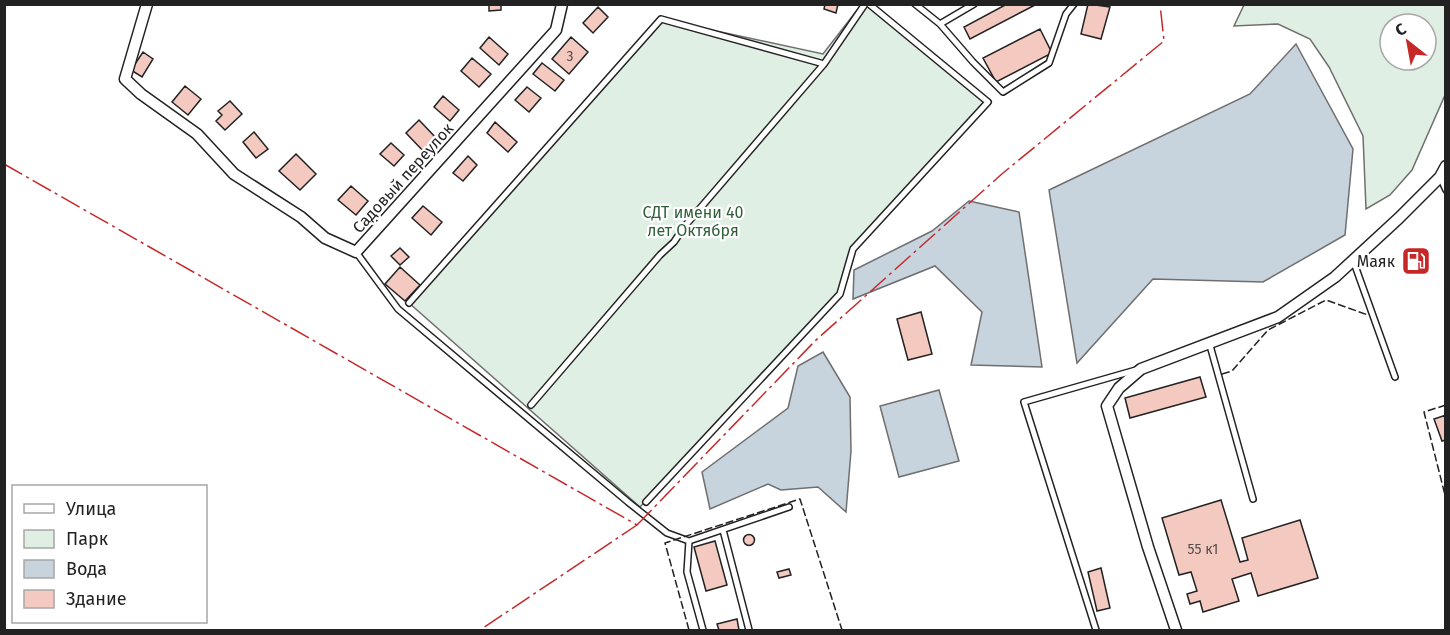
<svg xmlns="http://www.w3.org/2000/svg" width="1450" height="635" viewBox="0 0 1450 635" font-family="'Fira Sans',sans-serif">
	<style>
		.green { fill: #e0efe3; stroke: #6f6f6f; stroke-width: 1.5; fill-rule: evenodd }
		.water { fill: #c7d3dd; stroke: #6f6f6f; stroke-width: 1.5 }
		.building { fill: #f3c9c0; stroke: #222; stroke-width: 1.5 }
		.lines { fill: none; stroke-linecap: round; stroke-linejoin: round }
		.lane-casing { stroke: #222; stroke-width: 8 }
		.street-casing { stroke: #222; stroke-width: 13 }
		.lane { stroke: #fff; stroke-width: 5 }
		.street { stroke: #fff; stroke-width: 10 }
		.fence { stroke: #222; stroke-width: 1.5; stroke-dasharray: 8 3; stroke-linecap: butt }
		.power { stroke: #c62828; stroke-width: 1.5; stroke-dasharray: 21 4.5 3 4.5; stroke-linecap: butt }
		.labels { text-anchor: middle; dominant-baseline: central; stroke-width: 4.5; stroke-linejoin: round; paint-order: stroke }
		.number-label { font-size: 14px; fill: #564c4a }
		.street-label { font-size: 16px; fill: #222; stroke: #fff }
		.park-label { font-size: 16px; fill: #2f5e38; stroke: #fff }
		.poi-label { font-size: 16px; fill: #222; stroke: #fff; text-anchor: end }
	</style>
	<rect width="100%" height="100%" fill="#fff"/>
	<path class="green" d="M861 5H866L988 102 853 249 840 294 640 507 409 303 661 19 823 54Z
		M1244 5H1445V95L1412 170 1390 195 1366 209 1363 136 1329 67 1310 39 1278 24 1234 26ZM1390 24H1426V60H1390Z"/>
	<path class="water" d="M1296 44 1353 149 1345 235 1263 282 1153 279 1077 363 1049 190 1250 94Z
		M969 201 1019 212 1042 367 971 365 982 312 935 266 853 299 854 270 932 231Z
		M823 352 850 397 851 451 846 512 818 487 781 490 768 484 710 509 702 472 788 408 798 366Z
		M939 390 959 461 899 477 880 406Z"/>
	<path class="building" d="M489 4H501V10L489 11Z
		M825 4H838L836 13 824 9Z
		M1007 4H1037L970 39 964 27Z
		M1088 4 1110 7 1101 39 1081 34Z
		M598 7 608 17 593 33 583 23Z
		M1040 29 1052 53 996 82 983 58Z
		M489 37 508 54 499 65 480 48Z
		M571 37 588 52 569 74 552 59Z
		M143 52 153 59 142 77 131 70Z
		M472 58 491 74 479 87 461 71Z
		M542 63 564 80 555 91 533 74Z
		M185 86 201 99 188 115 172 102Z
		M527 87 541 98 529 112 515 100Z
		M443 96 459 110 450 121 434 107Z
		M230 101 242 114 225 130 216 121 222 115 218 111Z
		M419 120 438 140 425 153 406 133Z
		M495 122 517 142 508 152 487 133Z
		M254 132 268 149 256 158 243 142Z
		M391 143 404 155 394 166 380 154Z
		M296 154 316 174 300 190 279 171Z
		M468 156 477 165 463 181 453 173Z
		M351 186 368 201 356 215 338 200Z
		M423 206 442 222 431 235 412 218Z
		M400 248 409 257 400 265 391 256Z
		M400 267 420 285 405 301 385 284Z
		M921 312 932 354 908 360 897 319Z
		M1200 377 1206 397 1130 418 1125 398Z
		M1446 415V440L1442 441 1434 419Z
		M1221 500 1240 562 1248 560 1242 538 1300 520 1318 578 1258 596 1251 573 1232 579 1239 601 1203 612 1200 601 1190 604 1187 594 1197 591 1191 572 1179 575 1162 518Z
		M743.5 540a5.5 5.5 0 1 1 11 0a5.5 5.5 0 1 1-11 0Z
		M715 541 727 585 706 591 694 547Z
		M1101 568 1110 608 1097 611 1088 572Z
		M789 569 791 575 779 578 777 572Z
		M737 619 739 630H719L717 624Z"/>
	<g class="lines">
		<g class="lane-casing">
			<path id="lane" d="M915 4 940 24
				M974 4 940 24 973 62 1003 92 1049 63 1066 14 1074 4
				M1440 177 1446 190
				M356 252 398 309 628 502 667 533 689 541
				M1353 260 1395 377
				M409 303 661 19 824 64
				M1209 342 1253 499
				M531 405 660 255 674 242 684 227 824 64 865 4
				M646 502 840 294 853 249 988 102 869 4
				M723 530 749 630
				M703 630 687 572 689 541 789 507
				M1096 630 1024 402 1136 370"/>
		</g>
		<g class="street-casing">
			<path id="street" d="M147 4 125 79 141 94 197 134 234 174 301 217 325 238 356 252 556 30 562 4
				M1176 630 1148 547 1107 406 1119 388 1141 369 1278 317 1335 277 1399 218 1440 177 1446 166"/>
		</g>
		<use href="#lane" class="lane"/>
		<use href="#street" class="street"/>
		<path class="fence" d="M1222 374 1232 371 1268 330 1326 300 1368 315
			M1446 405 1424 412 1446 499
			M689 630 665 543 800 499 842 630"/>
		<path class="power" d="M4 164 637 525 480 630
			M637 525 815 341 1003 173 1164 41 1160 4"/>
	</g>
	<defs>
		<g id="fuel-square" transform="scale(1.5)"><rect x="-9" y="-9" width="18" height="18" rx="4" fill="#c62828" stroke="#fff"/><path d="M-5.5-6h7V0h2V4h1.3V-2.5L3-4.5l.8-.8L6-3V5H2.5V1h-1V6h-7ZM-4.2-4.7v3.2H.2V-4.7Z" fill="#fff"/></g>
	</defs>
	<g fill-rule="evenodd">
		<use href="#fuel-square" x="1416" y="261"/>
	</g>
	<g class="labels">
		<g class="number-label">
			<text x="570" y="56">3</text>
			<text x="1203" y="549">55 к1</text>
		</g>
		<g class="street-label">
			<text transform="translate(403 178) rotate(-48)">Садовый переулок</text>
		</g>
		<g class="park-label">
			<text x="693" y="212">СДТ имени 40<tspan x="693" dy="18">лет Октября</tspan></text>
		</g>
		<g class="poi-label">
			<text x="1395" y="261">Маяк</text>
		</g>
	</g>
	<rect width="1450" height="635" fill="none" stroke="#222222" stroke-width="12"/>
	<rect x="12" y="485" width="195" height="138" fill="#ffffff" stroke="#a7a7a7" stroke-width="1.5"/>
	<rect x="24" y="504" width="30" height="9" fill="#ffffff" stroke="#a7a7a7" stroke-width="1.5"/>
	<text x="66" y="515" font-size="18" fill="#222222">Улица</text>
	<rect x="24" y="530" width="30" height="18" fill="#e0efe3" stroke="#a7a7a7" stroke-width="1.5"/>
	<text x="66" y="545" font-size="18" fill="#222222">Парк</text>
	<rect x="24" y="560" width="30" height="18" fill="#c7d3dd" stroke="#a7a7a7" stroke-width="1.5"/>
	<text x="66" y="575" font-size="18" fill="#222222">Вода</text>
	<rect x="24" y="590" width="30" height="18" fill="#f3c9c0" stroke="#a7a7a7" stroke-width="1.5"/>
	<text x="66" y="605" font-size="18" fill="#222222">Здание</text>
	<g transform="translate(1408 42) rotate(329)"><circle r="28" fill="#ffffff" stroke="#a7a7a7" stroke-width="1.5"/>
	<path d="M0-4.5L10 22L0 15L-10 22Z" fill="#c62828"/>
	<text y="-9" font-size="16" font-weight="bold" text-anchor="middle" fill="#222222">С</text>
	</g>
</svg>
